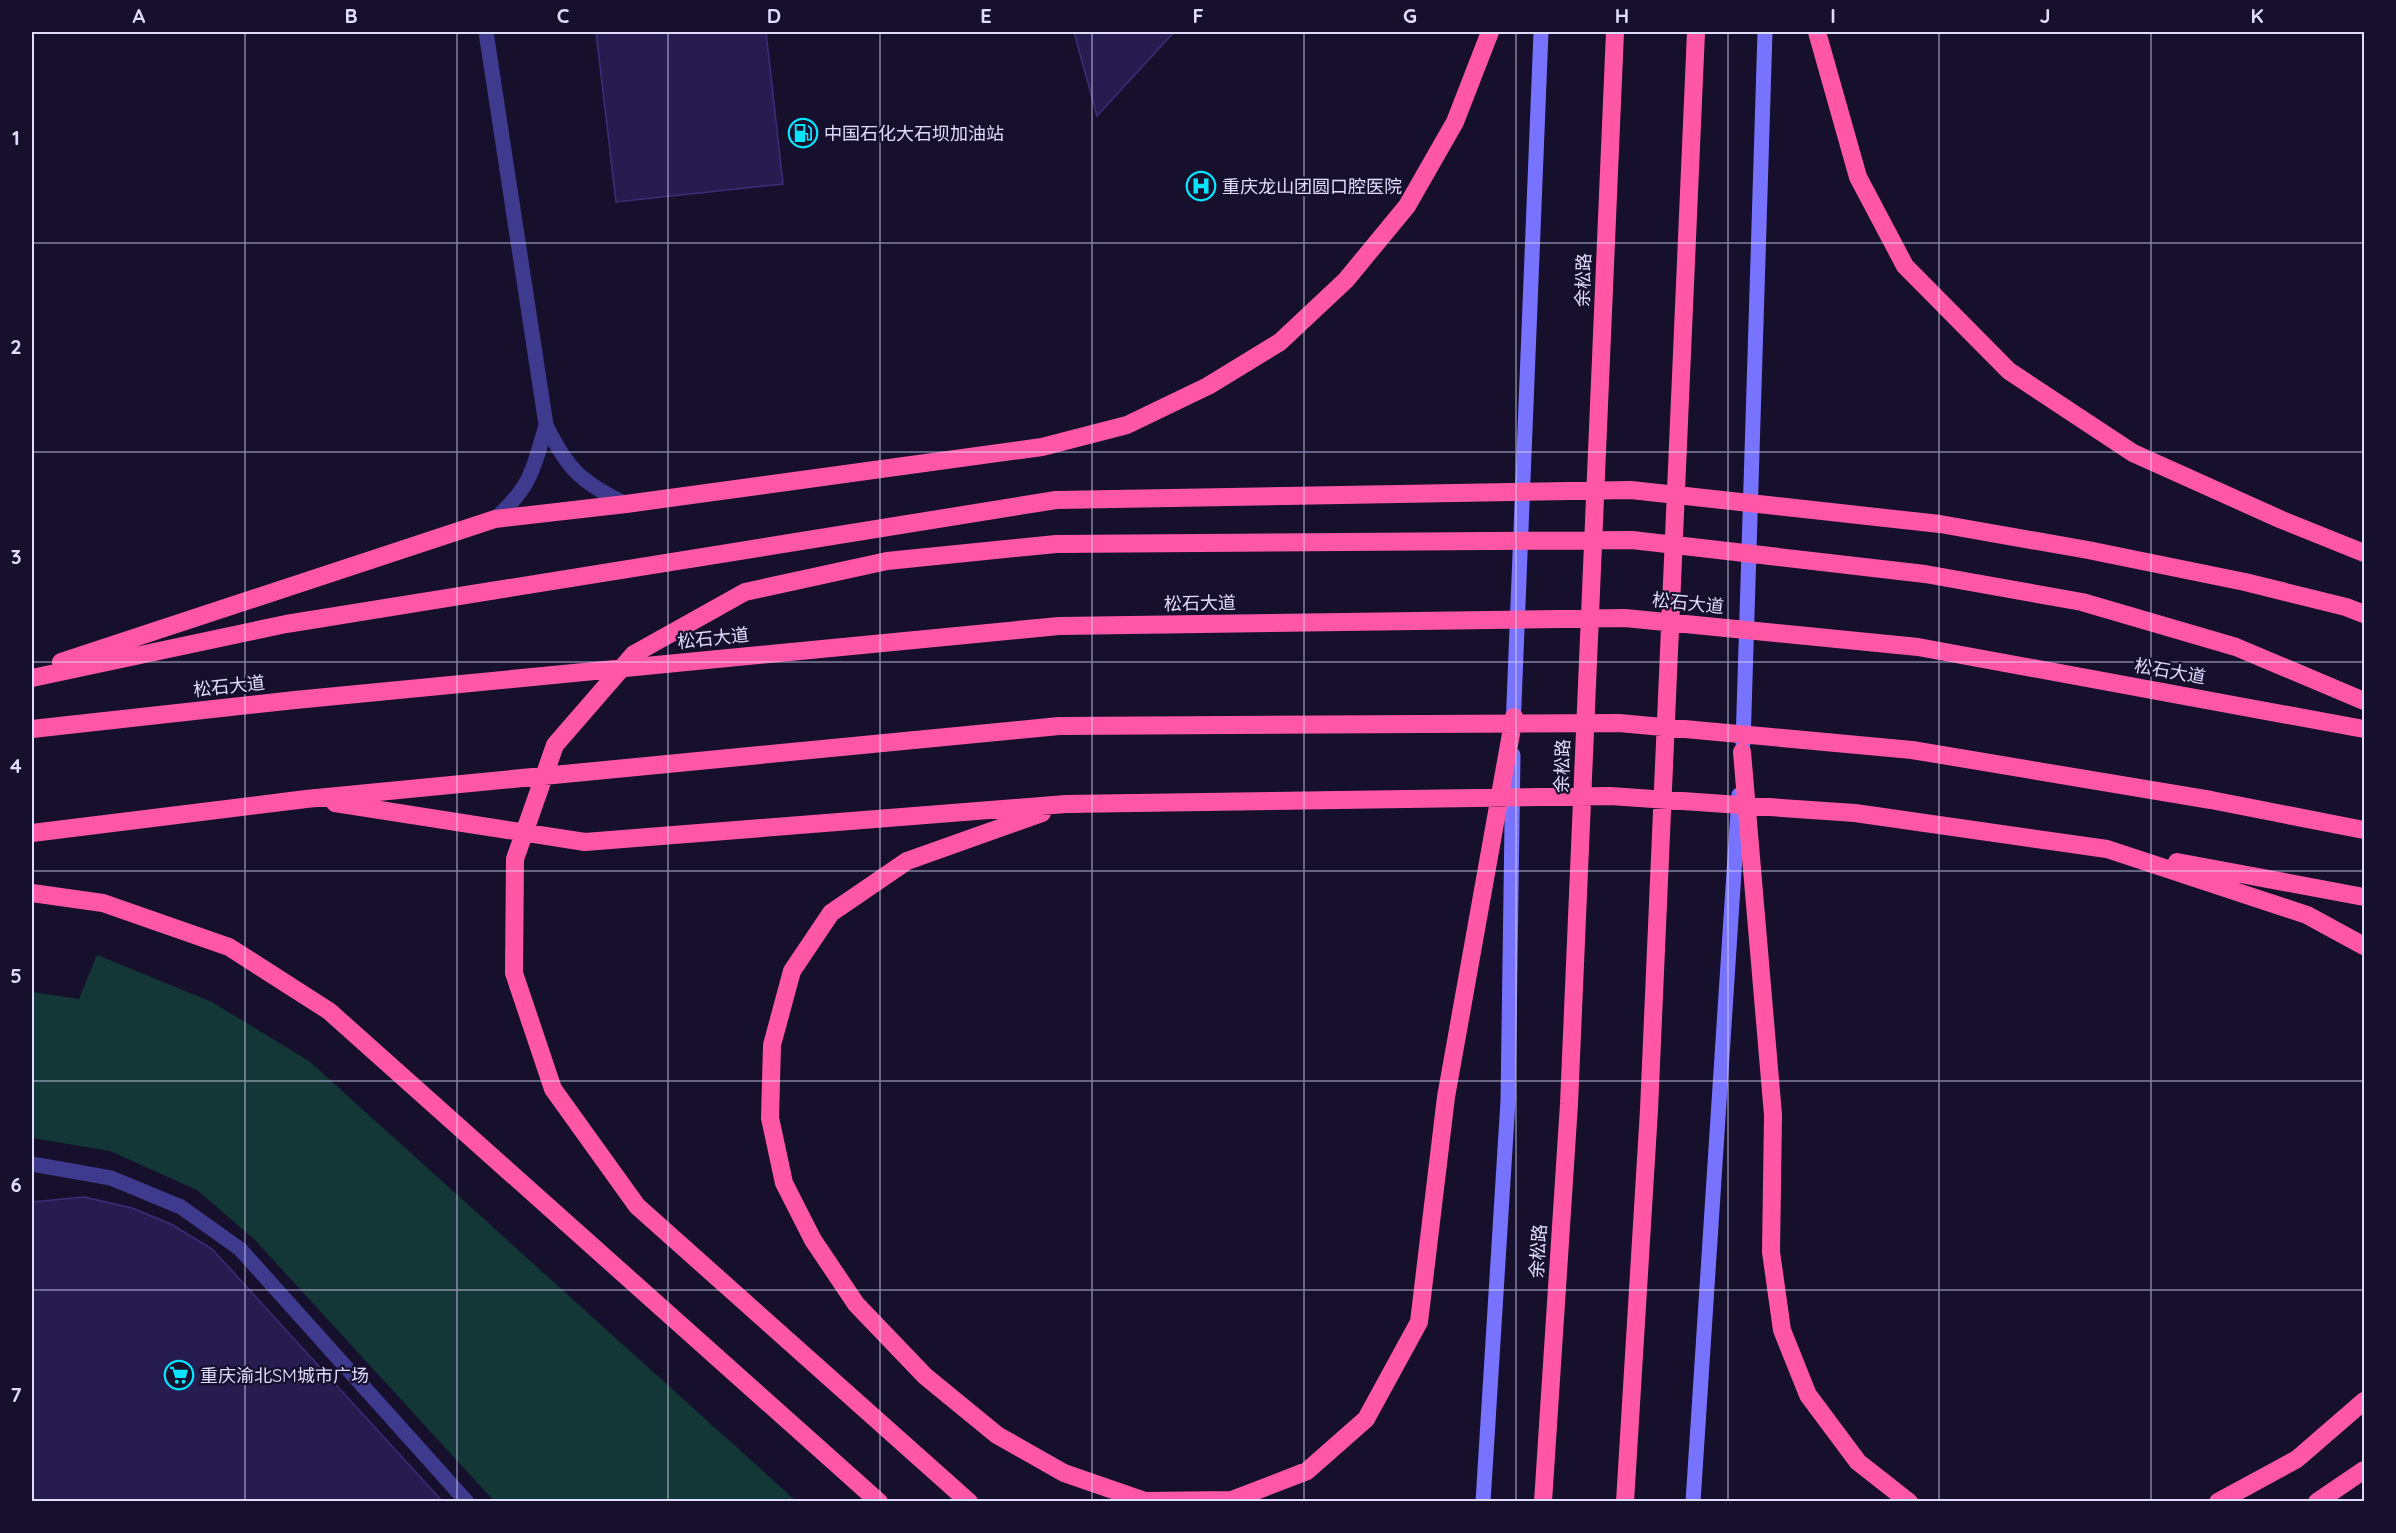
<svg xmlns="http://www.w3.org/2000/svg" width="2396" height="1533" viewBox="0 0 2396 1533" font-family="Quicksand,'Noto Sans SC',sans-serif">
	<style>
		.green { fill: #133736 }
		.building { fill: #261c4f; stroke: #3d2d7b; stroke-width: 1.5 }
		.lines { fill: none; stroke-linecap: round; stroke-linejoin: round }
		.lane { stroke: #3e3a8d; stroke-width: 15 }
		.street { stroke: #3e3a8d; stroke-width: 15 }
		.secondary { stroke: #7873ff; stroke-width: 15 }
		.highway { stroke: #ff57a6; stroke-width: 18 }
		.grid { fill: none; stroke: #e0dcff; stroke-width: 1.5; stroke-opacity: 0.55 }
		.labels { text-anchor: middle; dominant-baseline: central; stroke-width: 4.5; stroke-linejoin: round; paint-order: stroke }
		.poi-label { font-size: 18px; fill: #e0dcff; stroke: #16102d; text-anchor: start }
		.street-label { font-size: 18px; fill: #e0dcff; stroke: #16102d }
		.neatline { fill: none; stroke: #e0dcff; stroke-width: 2 }
		.grid-label { font-size: 20px; text-anchor: middle; font-weight: bold; fill: #e0dcff }
	</style>
	<rect width="100%" height="100%" fill="#16102d"/>
	<path class="green" d="M97 955 212 1002 309 1061 796 1501H494L255 1240 197 1190 110 1151 32 1138V992L79 999Z"/>
	<path class="building" d="M596 32H766L783 184 616 202Z
		M1074 32H1174L1097 116Z
		M84 1197 132 1208 171 1224 212 1249 443 1502H32V1202Z"/>
	<g class="lines">
		<path class="lane" d="M32 1164 111 1178 181 1207 240 1249 467 1502"/>
		<path class="street" d="M486 32 546 425C567 469 582 483 626 504
			M495 519C531 486 533 471 546 425"/>
		<path class="secondary" d="M1513 728 1541 32
			M1743 744 1765 32
			M1483 1502 1508 1101 1513 755
			M1693 1502 1739 795"/>
		<path class="highway" d="M1817 32 1858 177 1905 266 2009 371 2133 453 2282 520 2364 553
			M61 662 495 519 626 504 1042 447 1127 425 1208 386 1280 342 1346 280 1407 206 1455 122 1490 32
			M32 678 286 624 1056 500 1631 490 1940 524 2088 550 2245 582 2346 607 2364 614
			M32 729 295 700 1059 626 1625 618 1918 647 2364 729
			M1742 752 1773 1115 1771 1252 1782 1330 1808 1395 1858 1462 1909 1502
			M335 803 585 842 1066 804 1610 796 1855 813 2107 849 2307 915 2364 946
			M1042 813 907 861 831 913 792 971 772 1045 770 1118 784 1183 813 1240 856 1304 925 1376 997 1435 1064 1473 1145 1501 1232 1500 1307 1471 1366 1419 1419 1322 1446 1097 1514 717
			M32 833 306 799 1059 726 1619 723 1912 750 2211 800 2364 830
			M2177 862 2364 897
			M32 893 103 903 229 947 329 1011 879 1502
			M969 1502 637 1206 553 1089 514 973 515 859 555 745 634 654 745 592 887 561 1056 544 1632 540 1925 574 2082 602 2236 647 2364 701
			M1543 1502 1569 1104 1615 32
			M1625 1502 1649 1110 1696 32
			M2218 1502 2297 1459 2364 1401
			M2317 1502 2364 1470"/>
	</g>
	<path class="grid" d="M245 32V1502M457 32V1502M668 32V1502M880 32V1502M1092 32V1502M1304 32V1502M1516 32V1502M1728 32V1502M1939 32V1502M2151 32V1502M32 243H2364M32 452H2364M32 662H2364M32 871H2364M32 1081H2364M32 1290H2364"/>
	<defs>
		<g id="fuel-ring" transform="scale(1.5)"><circle r="9.5" fill="#16102d" stroke="#08e4ff" stroke-width="1.5"/><path d="M-5.5-6h7V0h2V4h1.3V-2.5L3-4.5l.8-.8L6-3V5H2.5V1h-1V6h-7ZM-4.2-4.7v3.2H.2V-4.7Z" fill="#08e4ff"/></g>
		<g id="hospital-ring" transform="scale(1.5)"><circle r="9.5" fill="#16102d" stroke="#08e4ff" stroke-width="1.5"/><path d="M-5-5h3v3.5h4V-5h3V5h-3V1.5h-4V5h-3Z" fill="#08e4ff"/></g>
		<g id="supermarket-ring" transform="scale(1.5)"><circle r="9.5" fill="#16102d" stroke="#08e4ff" stroke-width="1.5"/><path d="M-6-5.5h2.5l.6 2H6L4.5 2H-2.5L-4.4-4H-6ZM-1.5 3.2a1.3 1.3 0 1 0 .1 0ZM3 3.2a1.3 1.3 0 1 0 .1 0Z" fill="#08e4ff"/></g>
	</defs>
	<g fill-rule="evenodd">
		<use href="#fuel-ring" x="803" y="133"/>
		<use href="#hospital-ring" x="1201" y="186"/>
		<use href="#supermarket-ring" x="179" y="1375"/>
	</g>
	<g class="labels">
		<g class="poi-label">
			<text x="824" y="133">中国石化大石坝加油站</text>
			<text x="1222" y="186">重庆龙山团圆口腔医院</text>
			<text x="200" y="1375">重庆渝北SM城市广场</text>
		</g>
		<g class="street-label">
			<text transform="translate(1583 280) rotate(-88)">余松路</text>
			<text transform="translate(1200 603) rotate(-1)">松石大道</text>
			<text transform="translate(1688 603) rotate(6)">松石大道</text>
			<text transform="translate(713 638) rotate(-6)">松石大道</text>
			<text transform="translate(2170 671) rotate(10)">松石大道</text>
			<text transform="translate(229 686) rotate(-6)">松石大道</text>
			<text transform="translate(1562 766) rotate(-88)">余松路</text>
			<text transform="translate(1538 1251) rotate(-86)">余松路</text>
		</g>
	</g>
	<rect width="2396" height="1533" fill="none" stroke="#16102d" stroke-width="66"/>
	<rect x="33" y="33" width="2330" height="1467" class="neatline"/>
	<g class="grid-label">
		<text x="139" y="23">A</text>
		<text x="351" y="23">B</text>
		<text x="563" y="23">C</text>
		<text x="774" y="23">D</text>
		<text x="986" y="23">E</text>
		<text x="1198" y="23">F</text>
		<text x="1410" y="23">G</text>
		<text x="1622" y="23">H</text>
		<text x="1833" y="23">I</text>
		<text x="2045" y="23">J</text>
		<text x="2257" y="23">K</text>
		<text x="16" y="145">1</text>
		<text x="16" y="354">2</text>
		<text x="16" y="564">3</text>
		<text x="16" y="773">4</text>
		<text x="16" y="983">5</text>
		<text x="16" y="1192">6</text>
		<text x="16" y="1402">7</text>
	</g>
</svg>
